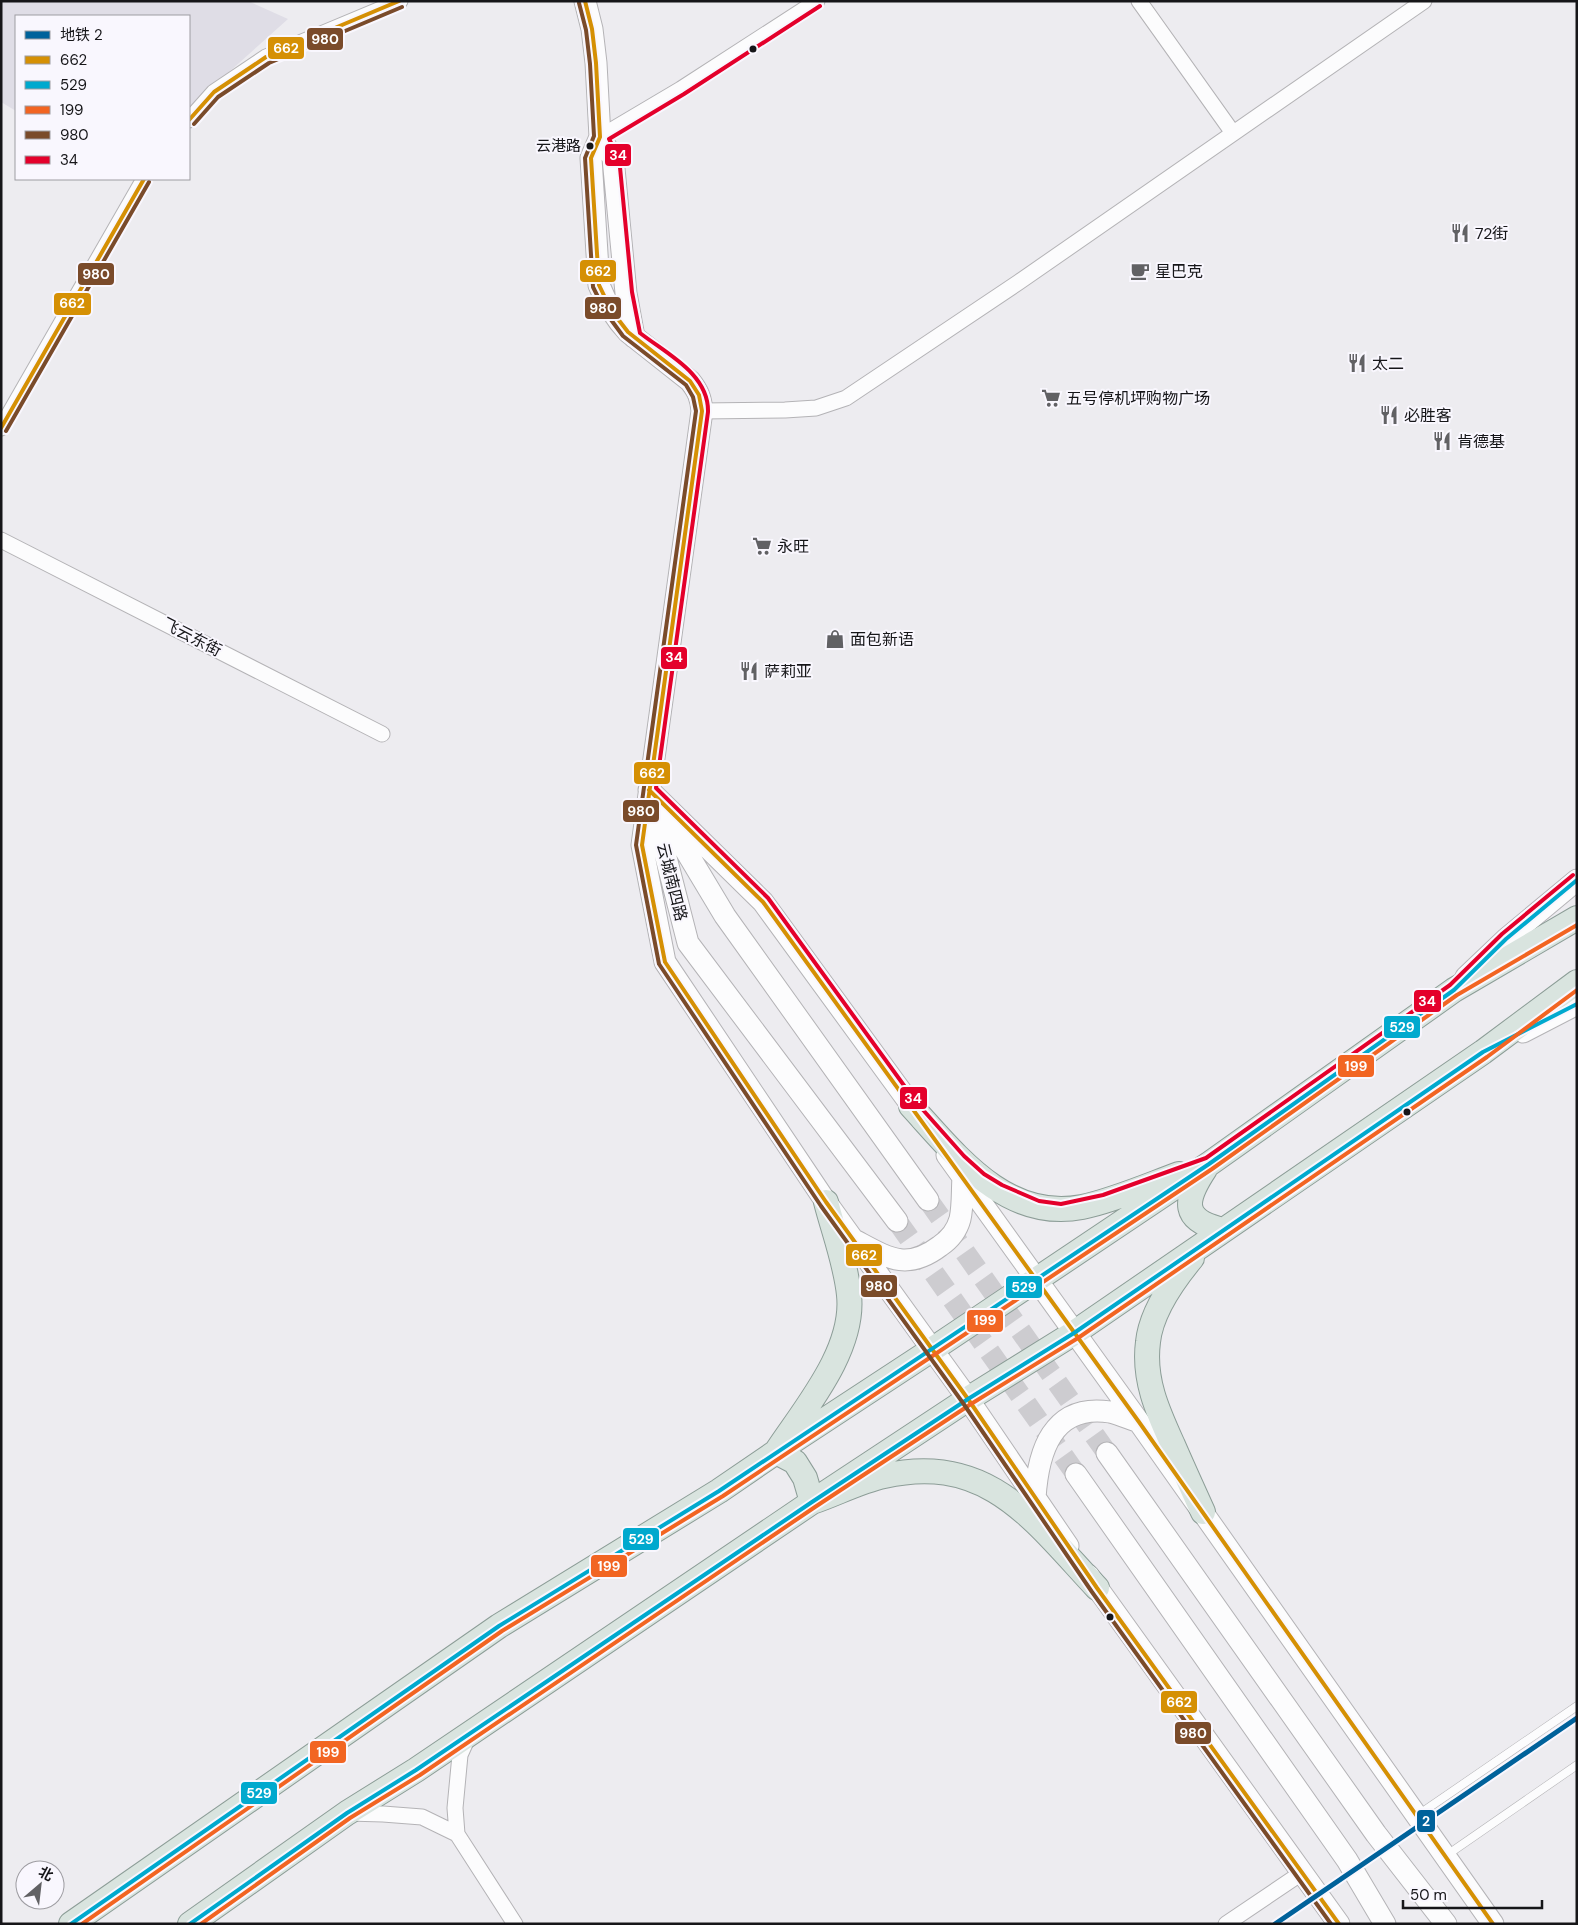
<svg xmlns="http://www.w3.org/2000/svg" width="1578" height="1925" viewBox="0 0 1578 1925" font-family="'DM Sans','Noto Sans SC',sans-serif">
	<style>
		.built { fill: #dfdde6 }
		.lines { fill: none; stroke-linecap: round; stroke-linejoin: round }
		.secondary-tunnel { stroke: #cdccd0; stroke-width: 21; stroke-dasharray: 21 11; stroke-linecap: butt }
		.lane-casing { stroke: #b4b3b6; stroke-width: 9 }
		.street-casing { stroke: #b4b3b6; stroke-width: 17 }
		.secondary-casing { stroke: #b4b3b6; stroke-width: 23 }
		.primary-casing { stroke: #8c9d97; stroke-width: 26 }
		.lane { stroke: #fcfcfd; stroke-width: 8 }
		.street { stroke: #fcfcfd; stroke-width: 15 }
		.secondary { stroke: #fcfcfd; stroke-width: 21 }
		.primary { stroke: #d9e4df; stroke-width: 24 }
		.bus-1-casing { stroke: #f9f7fe; stroke-width: 8 }
		.bus-2-casing { stroke: #f9f7fe; stroke-width: 8 }
		.bus-3-casing { stroke: #f9f7fe; stroke-width: 8 }
		.bus-4-casing { stroke: #f9f7fe; stroke-width: 8 }
		.bus-5-casing { stroke: #f9f7fe; stroke-width: 8 }
		.bus-1 { stroke: #d59004; stroke-width: 4 }
		.bus-2 { stroke: #00a9ce; stroke-width: 4 }
		.bus-3 { stroke: #f26522; stroke-width: 4 }
		.bus-4 { stroke: #7a4b2a; stroke-width: 4 }
		.bus-5 { stroke: #e4002b; stroke-width: 4 }
		.metro-1-casing { stroke: #f9f7fe; stroke-width: 9 }
		.metro-1 { stroke: #00629b; stroke-width: 5 }
		.bus-dot { fill: #161619; stroke: #f9f7fe; stroke-width: 2 }
		.labels { text-anchor: middle; dominant-baseline: central; stroke-width: 4; stroke-linejoin: round; paint-order: stroke }
		.bus-label { font-size: 15px; fill: #161619; stroke: #f9f7fe; text-anchor: end }
		.poi-label { font-size: 16px; fill: #161619; stroke: #f9f7fe; text-anchor: start }
		.street-label { font-size: 16px; fill: #161619; stroke: #f9f7fe }
		.line-badge { stroke: #f9f7fe; stroke-width: 2 }
		.badge-label { font-size: 14px; text-anchor: middle; font-weight: bold; fill: #fff }
	</style>
	<rect width="100%" height="100%" fill="#edecf0"/>
	<path class="built" d="M1 1H248L288 19 189 108V16H16V111L1 102Z"/>
	<g class="lines">
		<path class="secondary-tunnel" d="M928 1200 1107 1453
			M897 1221 1076 1474"/>
		<g class="lane-casing">
			<path id="lane" d="M1418 1815 1577 1706
				M1447 1855 1577 1765"/>
		</g>
		<g class="street-casing">
			<path id="street" d="M1139 1 1233 133
				M189 120 214 92 266 57 400 1
				M600 137 681 89 817 1
				M702 411 785 410 816 408 846 398 1019 282 1424 1
				M1 428 144 179
				M1 540 382 734
				M469 1735 460 1755 455 1808 457 1834 515 1924
				M348 1813 383 1814 422 1817 457 1834
				M1226 1924 1303 1872"/>
		</g>
		<g class="secondary-casing">
			<path id="secondary" d="M585 1 592 29 596 63 600 137 591 158 599 285C606 303 614 317 628 332L690 381C698 391 701 398 702 411L642 845 665 962 826 1202 968 1399 1068 1546
				M600 137 613 158 626 293 634 337
				M649 790 763 902 922 1120
				M652 803 688 943 897 1221
				M665 816 725 916 928 1200
				M1466 977 1506 939 1577 880
				M1523 1032 1577 1004
				M947 1155 1139 1422 1493 1924
				M856 1241C888 1258 907 1271 940 1246 949 1240 957 1230 960 1219 963 1206 962 1190 963 1177
				M1107 1453 1376 1834 1446 1924
				M1076 1474 1347 1860 1385 1924
				M1035 1498C1038 1452 1052 1403 1110 1412 1119 1414 1130 1419 1139 1422
				M1088 1575 1339 1924"/>
		</g>
		<g class="primary-casing">
			<path id="primary" d="M911 1106C956 1155 1006 1222 1082 1207 1112 1201 1149 1185 1179 1174
				M1205 1169C1184 1201 1181 1220 1223 1230
				M826 1202C834 1233 846 1264 849 1295 855 1350 805 1408 776 1452L795 1462 805 1478 812 1502C836 1494 860 1481 884 1476 988 1452 1034 1521 1097 1588
				M1192 1258C1173 1281 1151 1312 1148 1342 1143 1380 1158 1412 1173 1445 1183 1468 1193 1490 1203 1512
				M71 1924 499 1626 719 1491 776 1452 933 1349 1209 1164 1454 990 1577 918
				M190 1924 347 1813 416 1770 812 1502 968 1399 1074 1333 1483 1052 1577 982"/>
		</g>
		<use href="#lane" class="lane"/>
		<use href="#street" class="street"/>
		<use href="#secondary" class="secondary"/>
		<use href="#primary" class="primary"/>
		<g class="bus-1-casing">
			<path id="bus-1" d="M585 1 592 29 596 63 600 137 591 158 599 285 611 310 628 332 690 381 699 395 702 411 642 845 665 962 826 1202 968 1399 1097 1588 1339 1924
				M189 120 214 92 266 57 399 1
				M1 428 144 179
				M649 790 763 902 1139 1422 1493 1924"/>
		</g>
		<g class="bus-2-casing">
			<path id="bus-2" d="M71 1924 499 1626 719 1491 1209 1164 1454 990 1506 939 1577 880
				M190 1924 347 1813 416 1770 812 1502 968 1399 1074 1333 1483 1052 1577 1004"/>
		</g>
		<g class="bus-3-casing">
			<path id="bus-3" d="M82 1924 502 1631 723 1496 1212 1169 1457 995 1577 925
				M201 1924 350 1818 420 1775 815 1507 971 1404 1078 1338 1487 1057 1577 990"/>
		</g>
		<g class="bus-4-casing">
			<path id="bus-4" d="M579 3 586 30 590 64 594 136 585 158 593 287 606 313 623 336 686 385 693 397 696 411 636 845 659 964 821 1206 963 1403 1092 1592 1331 1924
				M194 124 218 97 269 63 402 7
				M6 431 149 182"/>
		</g>
		<g class="bus-5-casing">
			<path id="bus-5" d="M820 6 684 94 609 139 619 157 632 292 640 333C667 354 709 374 708 412L656 788 768 898 916 1102 964 1156 984 1174 1002 1185 1039 1201 1061 1204 1103 1195 1206 1158 1450 985 1502 934 1573 875"/>
		</g>
		<use href="#bus-1" class="bus-1"/>
		<use href="#bus-2" class="bus-2"/>
		<use href="#bus-3" class="bus-3"/>
		<use href="#bus-4" class="bus-4"/>
		<use href="#bus-5" class="bus-5"/>
		<g class="metro-1-casing">
			<path id="metro-1" d="M1275 1924 1577 1718"/>
		</g>
		<use href="#metro-1" class="metro-1"/>
	</g>
	<defs>
		<g id="restaurant-bare" transform="scale(1.5)"><path d="M-5-6h1v4h1v-4h1v4h1v-4h1v5L-1.5 .5V6h-2V.5L-5-1ZM5-6V6H3V1.5H1.5Q1.5-4 5-6Z" fill="#616164" stroke="#f9f7fe" stroke-width="2.5" paint-order="stroke"/></g>
		<g id="cafe-bare" transform="scale(1.5)"><path d="M-5.5-4.5H6V0H3Q3 3.5 0 3.5H-2.5Q-5.5 3.5-5.5 0ZM3-3.2v2h1.7v-2ZM-6 4.5H4V6H-6Z" fill="#616164" stroke="#f9f7fe" stroke-width="2.5" paint-order="stroke"/></g>
		<g id="supermarket-bare" transform="scale(1.5)"><path d="M-6-5.5h2.5l.6 2H6L4.5 2H-2.5L-4.4-4H-6ZM-1.5 3.2a1.3 1.3 0 1 0 .1 0ZM3 3.2a1.3 1.3 0 1 0 .1 0Z" fill="#616164" stroke="#f9f7fe" stroke-width="2.5" paint-order="stroke"/></g>
		<g id="shop-bare" transform="scale(1.5)"><path d="M-5-2.5h2.3a2.7 3.5 0 0 1 5.4 0H5L5.5 6h-11ZM-1.5-2.5h3a1.5 2.3 0 0 0-3 0Z" fill="#616164" stroke="#f9f7fe" stroke-width="2.5" paint-order="stroke"/></g>
	</defs>
	<g fill-rule="evenodd">
		<use href="#restaurant-bare" x="1460" y="233"/>
		<use href="#cafe-bare" x="1140" y="271"/>
		<use href="#restaurant-bare" x="1357" y="363"/>
		<use href="#supermarket-bare" x="1051" y="398"/>
		<use href="#restaurant-bare" x="1389" y="415"/>
		<use href="#restaurant-bare" x="1442" y="441"/>
		<use href="#supermarket-bare" x="762" y="546"/>
		<use href="#shop-bare" x="835" y="639"/>
		<use href="#restaurant-bare" x="749" y="671"/>
	</g>
	<g class="bus-dot">
		<circle cx="753" cy="49" r="4.5"/>
		<circle cx="590" cy="146" r="4.5"/>
		<circle cx="1407" cy="1112" r="4.5"/>
		<circle cx="1110" cy="1617" r="4.5"/>
	</g>
	<g class="labels">
		<g class="bus-label">
			<text x="581" y="146">云港路</text>
		</g>
		<g class="poi-label">
			<text x="1475" y="233">72街</text>
			<text x="1155" y="271">星巴克</text>
			<text x="1372" y="363">太二</text>
			<text x="1066" y="398">五号停机坪购物广场</text>
			<text x="1404" y="415">必胜客</text>
			<text x="1457" y="441">肯德基</text>
			<text x="777" y="546">永旺</text>
			<text x="850" y="639">面包新语</text>
			<text x="764" y="671">萨莉亚</text>
		</g>
		<g class="street-label">
			<text transform="translate(192 637) rotate(27)">飞云东街</text>
			<text transform="translate(672 882) rotate(76)">云城南四路</text>
		</g>
	</g>
	<g class="line-badge">
		<rect x="306" y="27" width="38" height="24" rx="5" fill="#7a4b2a"/>
		<rect x="267" y="36" width="38" height="24" rx="5" fill="#d59004"/>
		<rect x="604" y="143" width="28" height="24" rx="5" fill="#e4002b"/>
		<rect x="579" y="259" width="38" height="24" rx="5" fill="#d59004"/>
		<rect x="77" y="262" width="38" height="24" rx="5" fill="#7a4b2a"/>
		<rect x="53" y="292" width="39" height="24" rx="5" fill="#d59004"/>
		<rect x="584" y="296" width="38" height="24" rx="5" fill="#7a4b2a"/>
		<rect x="660" y="646" width="28" height="24" rx="5" fill="#e4002b"/>
		<rect x="633" y="761" width="38" height="24" rx="5" fill="#d59004"/>
		<rect x="622" y="799" width="38" height="24" rx="5" fill="#7a4b2a"/>
		<rect x="1413" y="989" width="29" height="24" rx="5" fill="#e4002b"/>
		<rect x="1383" y="1015" width="38" height="24" rx="5" fill="#00a9ce"/>
		<rect x="1337" y="1054" width="38" height="24" rx="5" fill="#f26522"/>
		<rect x="899" y="1086" width="29" height="24" rx="5" fill="#e4002b"/>
		<rect x="845" y="1243" width="38" height="24" rx="5" fill="#d59004"/>
		<rect x="860" y="1274" width="38" height="24" rx="5" fill="#7a4b2a"/>
		<rect x="1005" y="1275" width="38" height="24" rx="5" fill="#00a9ce"/>
		<rect x="966" y="1309" width="38" height="24" rx="5" fill="#f26522"/>
		<rect x="622" y="1527" width="38" height="24" rx="5" fill="#00a9ce"/>
		<rect x="590" y="1554" width="38" height="24" rx="5" fill="#f26522"/>
		<rect x="1160" y="1690" width="38" height="24" rx="5" fill="#d59004"/>
		<rect x="1174" y="1721" width="38" height="24" rx="5" fill="#7a4b2a"/>
		<rect x="309" y="1740" width="38" height="24" rx="5" fill="#f26522"/>
		<rect x="240" y="1781" width="38" height="24" rx="5" fill="#00a9ce"/>
		<rect x="1416" y="1809" width="20" height="24" rx="5" fill="#00629b"/>
	</g>
	<g class="badge-label">
		<text x="325" y="44">980</text>
		<text x="286" y="53">662</text>
		<text x="618" y="160">34</text>
		<text x="598" y="276">662</text>
		<text x="96" y="279">980</text>
		<text x="72" y="308">662</text>
		<text x="603" y="313">980</text>
		<text x="674" y="662">34</text>
		<text x="652" y="778">662</text>
		<text x="641" y="816">980</text>
		<text x="1427" y="1006">34</text>
		<text x="1402" y="1032">529</text>
		<text x="1356" y="1071">199</text>
		<text x="913" y="1103">34</text>
		<text x="864" y="1260">662</text>
		<text x="879" y="1291">980</text>
		<text x="1024" y="1292">529</text>
		<text x="985" y="1325">199</text>
		<text x="641" y="1544">529</text>
		<text x="609" y="1571">199</text>
		<text x="1179" y="1707">662</text>
		<text x="1193" y="1738">980</text>
		<text x="328" y="1757">199</text>
		<text x="259" y="1798">529</text>
		<text x="1426" y="1826">2</text>
	</g>
	<rect width="1578" height="1925" fill="none" stroke="#161619" stroke-width="5"/>
	<rect x="15" y="15" width="175" height="165" fill="#f9f7fe" stroke="#9e9da2"/>
	<rect x="25" y="31" width="25" height="8" fill="#00629b" stroke="#9e9da2"/>
	<text x="60" y="40" font-size="15" fill="#161619">地铁 2</text>
	<rect x="25" y="56" width="25" height="8" fill="#d59004" stroke="#9e9da2"/>
	<text x="60" y="65" font-size="15" fill="#161619">662</text>
	<rect x="25" y="81" width="25" height="8" fill="#00a9ce" stroke="#9e9da2"/>
	<text x="60" y="90" font-size="15" fill="#161619">529</text>
	<rect x="25" y="106" width="25" height="8" fill="#f26522" stroke="#9e9da2"/>
	<text x="60" y="115" font-size="15" fill="#161619">199</text>
	<rect x="25" y="131" width="25" height="8" fill="#7a4b2a" stroke="#9e9da2"/>
	<text x="60" y="140" font-size="15" fill="#161619">980</text>
	<rect x="25" y="156" width="25" height="8" fill="#e4002b" stroke="#9e9da2"/>
	<text x="60" y="165" font-size="15" fill="#161619">34</text>
	<g transform="translate(40 1885) rotate(28)"><circle r="24" fill="#f9f7fe" stroke="#9e9da2"/>
	<path d="M0-4L9 19L0 12L-9 19Z" fill="#616164"/>
	<text y="-8" font-size="14" font-weight="bold" text-anchor="middle" fill="#161619">北</text>
	</g>
	<path d="M1403 1900v8h139v-8" fill="none" stroke="#161619" stroke-width="2.5"/>
	<text x="1410" y="1900" font-size="15" fill="#161619" stroke="#f9f7fe" stroke-width="4" paint-order="stroke">50 m</text>
</svg>
